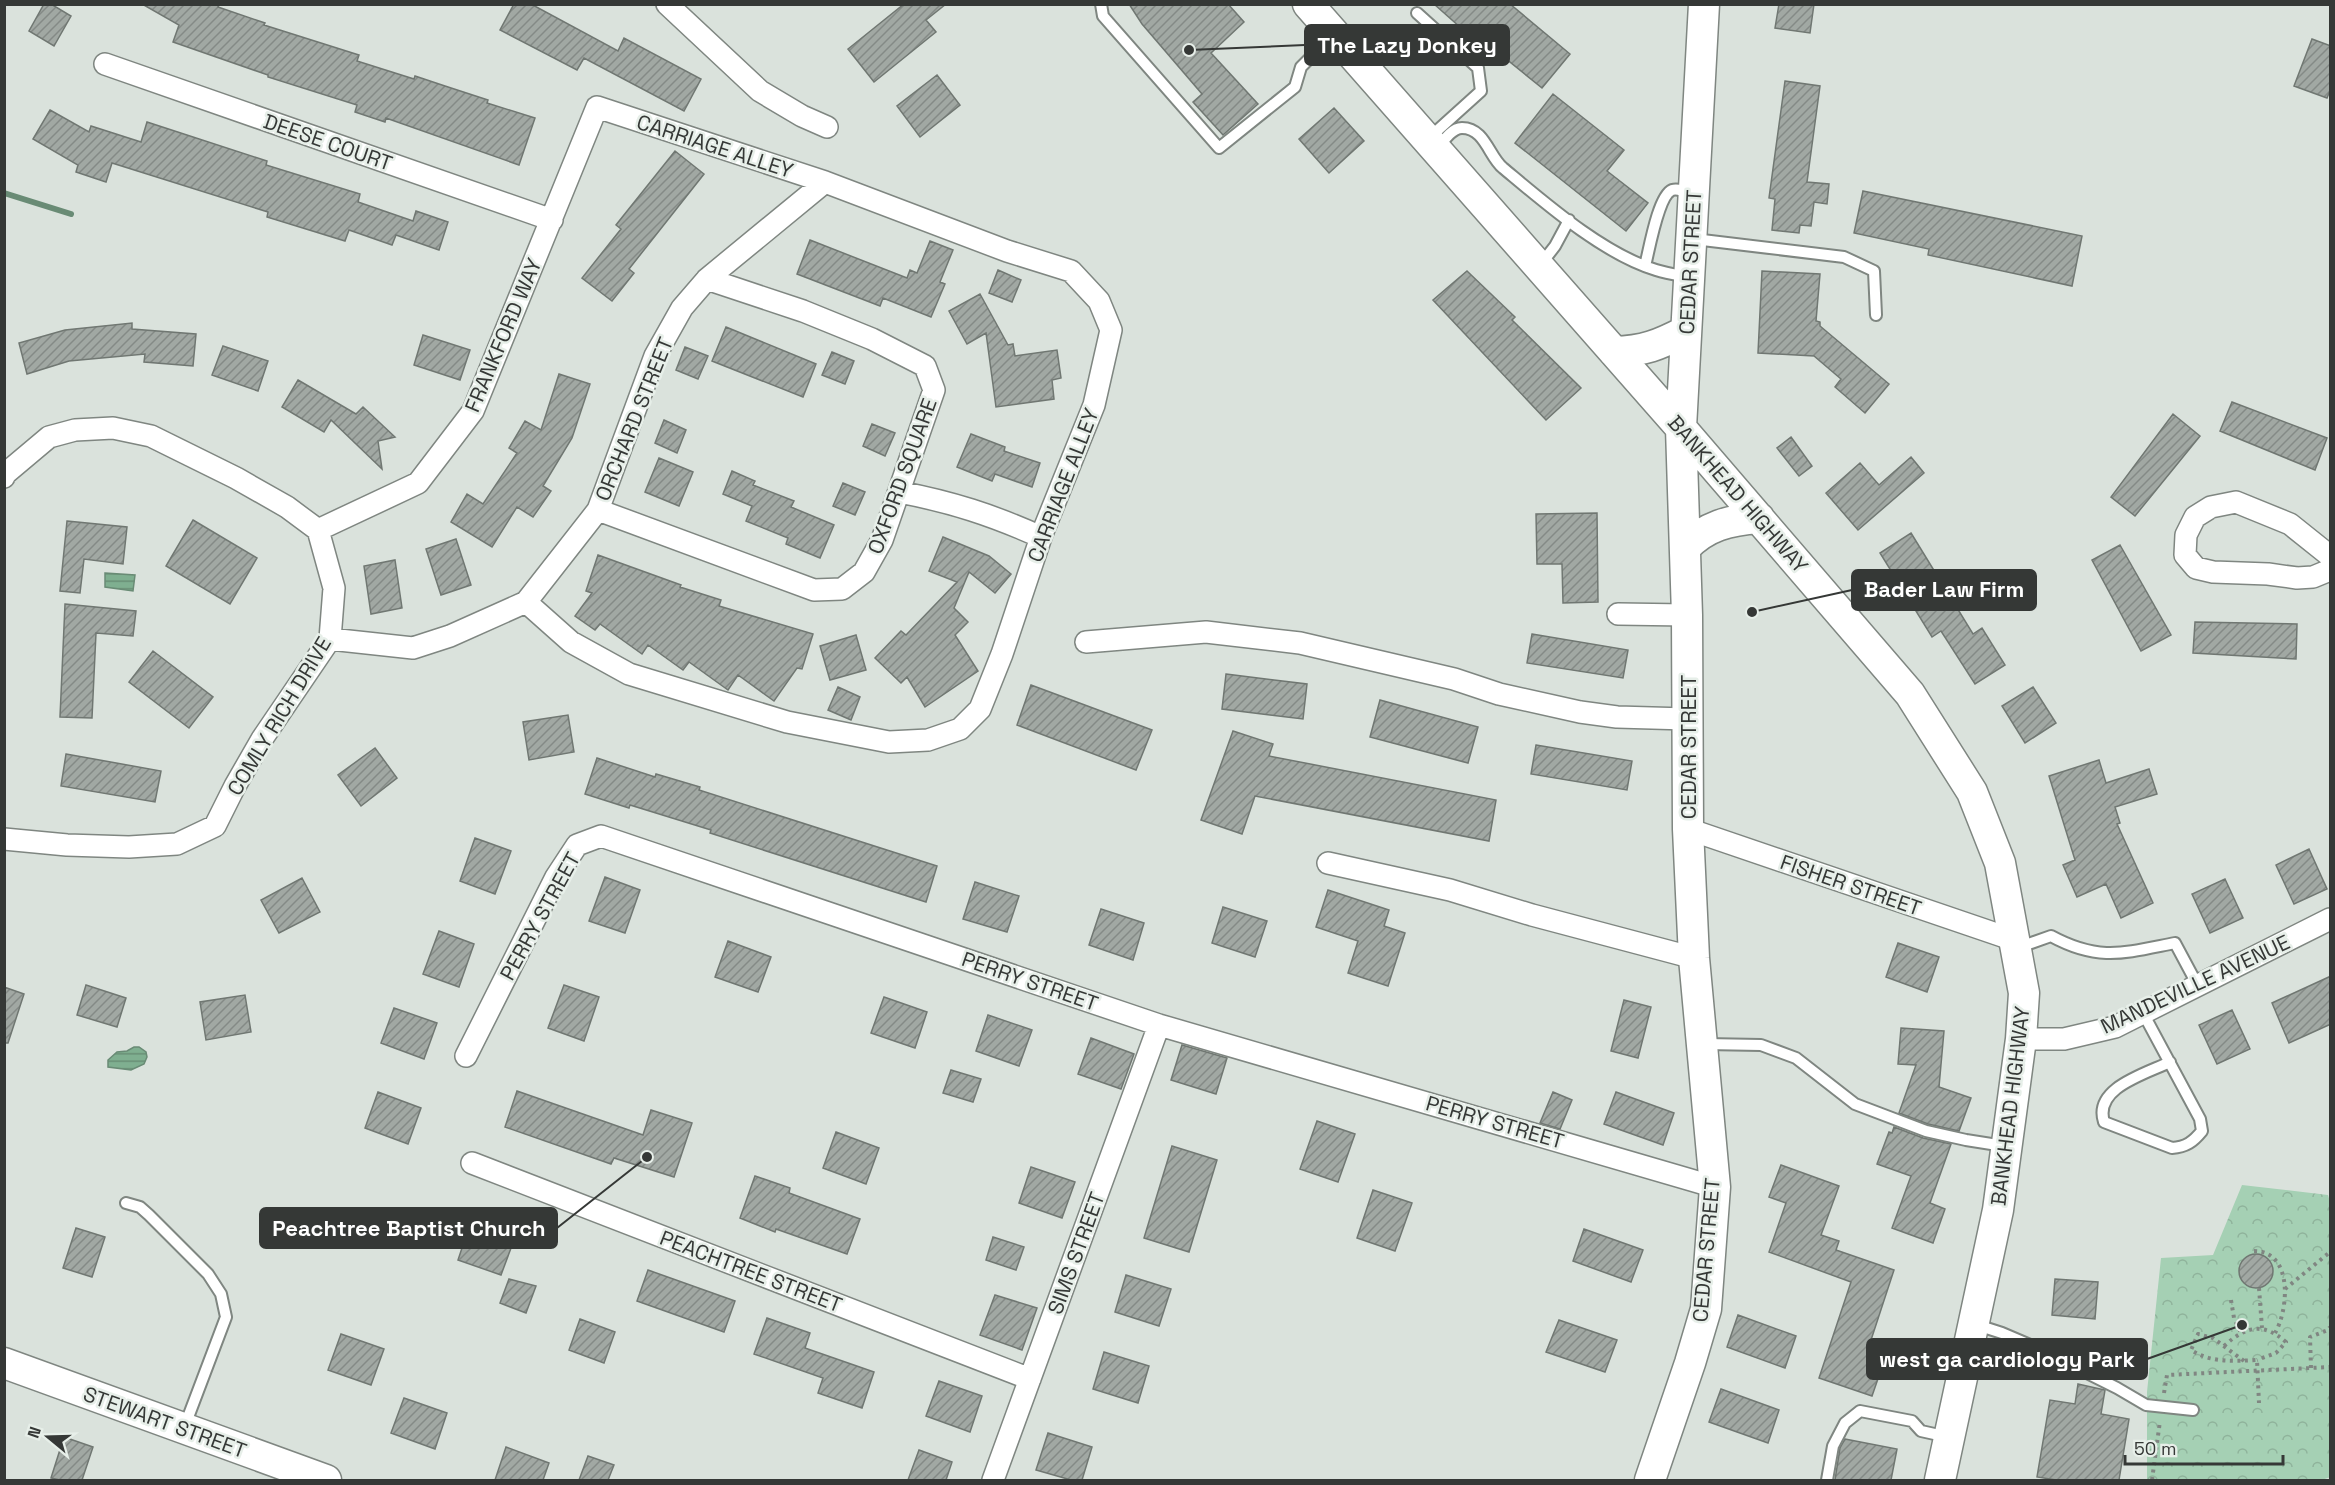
<svg xmlns="http://www.w3.org/2000/svg" width="2335" height="1485" viewBox="0 0 2335 1485" font-family="'Space Grotesk',sans-serif">
	<style>
		.park { fill: url(#park-crowns) }
		.water { fill: url(#water-rules); stroke: #698b75; stroke-width: 1.5 }
		.lines { fill: none; stroke-linecap: round; stroke-linejoin: round }
		.stream { stroke: #698b75; stroke-width: 6 }
		.building { fill: url(#building-hatch); stroke: #707772; stroke-width: 1.5 }
		.lane-casing { stroke: #7f8681; stroke-width: 14 }
		.street-casing { stroke: #7f8681; stroke-width: 24 }
		.secondary-casing { stroke: #7f8681; stroke-width: 33 }
		.path { stroke: #808682; stroke-width: 4; stroke-dasharray: 3 4.5; stroke-linecap: butt }
		.lane { stroke: #fff; stroke-width: 10 }
		.street { stroke: #fff; stroke-width: 21 }
		.secondary { stroke: #fff; stroke-width: 30 }
		.labels { text-anchor: middle; dominant-baseline: central; stroke-width: 5; stroke-linejoin: round; paint-order: stroke }
		.street-label { font-size: 21px; fill: #353836; stroke: #e7efe9 }
		.leader { fill: none; stroke: #353836; stroke-width: 2 }
		.callout-dot { fill: #353836; stroke: #e7efe9; stroke-width: 2 }
		.callout { fill: #353836; stroke: #353836; stroke-width: 2 }
		.callout-label { font-size: 22px; text-anchor: middle; font-weight: bold; fill: #fff }
	</style>
	<defs>
		<pattern id="park-crowns" width="20" height="18" patternUnits="userSpaceOnUse" patternTransform="scale(1.5)"><rect width="20" height="18" fill="#a5d0b4"/><path d="M2 6a3 3 0 1 1 6 0M12 15a3 3 0 1 1 6 0" fill="none" stroke="#8fb39b"/></pattern>
		<pattern id="water-rules" width="6" height="5" patternUnits="userSpaceOnUse" patternTransform="scale(1.5)"><rect width="6" height="5" fill="#7faf90"/><path d="M0 2.5h6" fill="none" stroke="#698f76"/></pattern>
		<pattern id="building-hatch" width="6" height="6" patternUnits="userSpaceOnUse" patternTransform="scale(1.5)"><rect width="6" height="6" fill="#a1a8a3"/><path d="M-1 1l2-2M0 6l6-6M5 7l2-2" fill="none" stroke="#848a86"/></pattern>
	</defs>
	<rect width="100%" height="100%" fill="#dae2dc"/>
	<path class="park" d="M2242 1185 2328 1195 2330 1202V1477L2322 1480H2147V1392L2161 1258 2213 1255Z"/>
	<path class="water" d="M105 573 135 575 133 591 105 587Z
		M134 1047H139L146 1052 147 1057 144 1064 131 1070 108 1067V1060L117 1052 127 1051Z"/>
	<g class="lines">
		<path class="stream" d="M4 193 71 214"/>
	</g>
	<path class="building" d="M44 4H51L71 16 54 46 29 31Z
		M142 4H219L218 7 265 23 264 25 359 55 357 61 414 79 415 76 445 86 488 100 487 103 535 118 519 165 386 118 385 122 355 112 357 105 268 77V75L173 42 179 25Z
		M514 4H531L618 51 624 38 701 79 684 111 584 58 577 70 500 30Z
		M904 4H946L926 20 936 32 874 82 848 49Z
		M1129 4H1228L1244 22 1211 53 1258 104 1223 135 1193 102 1202 94 1142 24Z
		M1434 4H1510L1570 54 1542 88 1464 25 1461 28Z
		M1779 4H1814L1810 33 1775 28Z
		M2312 39 2331 46V88L2327 98 2294 86Z
		M937 75 960 105 920 137 897 106Z
		M1785 81 1820 86 1807 182 1829 184 1827 204 1814 202 1811 226 1800 225 1799 233 1772 230 1775 199 1769 198Z
		M1553 94 1624 150 1607 171 1648 203 1626 231 1515 143Z
		M1334 108 1364 141 1329 173 1299 139Z
		M50 110 89 132 91 126 141 142 147 122 267 161 266 165 360 194 358 202 413 221 416 211 448 222 439 250 396 235 392 245 349 230 345 241 267 217 268 212 112 163 106 182 76 172 78 165 33 139Z
		M675 151 704 174 629 269 634 273 612 301 582 278 621 229 616 225Z
		M1863 191 2082 236 2072 286 1928 255 1929 249 1854 233Z
		M810 240 907 278 910 270 917 273 930 241 953 250 940 282 945 284 931 317 883 298 880 306 797 274Z
		M998 270 1021 280 1012 302 989 293Z
		M1467 271 1515 317 1512 320 1581 388 1546 420 1433 300Z
		M1762 271 1820 274 1816 321 1820 322V326L1889 384 1865 413 1835 387 1841 379 1814 356 1758 353Z
		M980 294 1008 345 1013 344 1015 356 1057 350 1061 378 1052 380 1054 399 996 407 986 333 967 344 949 311Z
		M132 323V329L196 334 193 366 144 362 145 354 69 361 27 374 19 343 65 330Z
		M726 327 816 364 803 397 712 361Z
		M423 335 470 350 460 380 414 365Z
		M223 346 268 361 258 391 212 375Z
		M685 347 708 356 698 379 676 370Z
		M832 352 854 361 845 384 822 375Z
		M559 374 590 384 572 438 543 486 551 491 533 517 517 507 492 547 451 522 467 494 483 504 517 453 509 448 525 421 541 430Z
		M298 380 356 414 363 407 395 437 378 441 382 469 331 420 324 432 282 407Z
		M2232 402 2327 438 2315 470 2220 431Z
		M2173 414 2200 436 2135 516 2111 497Z
		M664 420 686 430 677 453 655 443Z
		M872 424 895 433 885 456 863 446Z
		M971 434 1005 447 1004 451 1040 463 1032 487 995 474 992 481 957 467Z
		M1791 437 1812 466 1799 476 1777 448Z
		M1911 457 1924 473 1858 530 1826 493 1860 463 1879 485Z
		M659 458 693 472 679 506 645 492Z
		M732 471 755 481 753 485 794 501 791 507 834 525 820 558 786 544 788 538 746 521 752 506 723 494Z
		M843 483 865 492 855 515 833 506Z
		M1597 513 1598 602 1563 603 1562 564H1537L1536 514Z
		M193 520 257 558 230 604 166 566Z
		M67 521 127 527 123 564 84 559 80 593 60 591Z
		M1911 533 1973 634 1982 628 2005 665 1975 684 1941 631 1932 637 1880 553Z
		M943 537 989 556 1011 574 995 593 969 572 954 608 968 622 955 635 978 671 925 707 907 677 901 683 875 658 901 631 906 635 957 582 929 571Z
		M456 539 471 585 441 595 426 549Z
		M2120 545 2171 635 2141 651 2092 560Z
		M598 555 681 585 680 587 721 600 719 606 813 634 802 669 797 668 774 701 738 675 728 690 689 662 683 670 648 645 642 654 600 624 595 630 575 616 592 593 586 591Z
		M395 560 402 608 371 614 364 566Z
		M65 604 136 611 133 636 96 633 92 718 60 717Z
		M2195 622 2297 624 2296 659 2193 653Z
		M1532 634 1628 650 1623 678 1527 663Z
		M856 635 866 670 830 680 820 646Z
		M153 651 213 697 189 728 129 682Z
		M1226 674 1307 684 1303 719 1222 709Z
		M1031 685 1152 730 1136 770 1017 725Z
		M838 687 860 697 851 720 828 710Z
		M2033 687 2056 723 2025 743 2002 706Z
		M1380 700 1478 727 1468 763 1370 737Z
		M568 715 574 752 529 760 523 722Z
		M1233 731 1273 744 1269 756 1496 800 1489 841 1255 796 1242 834 1201 820Z
		M1536 745 1632 761 1627 790 1531 774Z
		M375 748 397 778 361 806 338 775Z
		M66 754 161 771 155 802 61 786Z
		M597 758 655 777 656 774 700 787 699 790 937 866 926 902 710 833 711 830 630 805 629 808 585 794Z
		M2099 760 2106 783 2149 769 2157 794 2115 807 2120 823 2117 824 2153 903 2121 918 2106 884 2077 897 2063 865 2075 860 2049 776Z
		M475 838 511 851 495 894 460 881Z
		M2309 849 2327 889 2294 904 2276 865Z
		M605 877 640 890 625 933 589 921Z
		M302 878 320 912 279 933 261 900Z
		M2225 879 2243 918 2210 933 2192 894Z
		M975 882 1019 896 1007 932 963 919Z
		M1328 890 1389 910 1384 926 1405 933 1388 986 1348 973 1358 941 1316 927Z
		M1223 907 1267 921 1255 957 1212 943Z
		M1101 909 1144 923 1133 960 1089 945Z
		M439 931 474 944 459 987 423 974Z
		M728 941 771 957 758 992 715 977Z
		M1898 943 1939 957 1927 992 1886 977Z
		M2331 976V1024L2289 1043 2272 1003Z
		M86 985 126 998 117 1027 77 1015Z
		M564 985 599 997 584 1041 548 1028Z
		M4 987 24 994 8 1043H4Z
		M245 995 251 1032 206 1040 200 1002Z
		M884 997 927 1012 915 1048 871 1033Z
		M1624 1000 1651 1007 1638 1058 1611 1051Z
		M394 1008 437 1023 424 1059 381 1043Z
		M2232 1010 2250 1049 2217 1064 2199 1025Z
		M988 1015 1032 1030 1019 1066 976 1051Z
		M1901 1028 1944 1031 1939 1087 1971 1098 1959 1131 1928 1124 1899 1113 1916 1065 1898 1064Z
		M1091 1038 1134 1054 1121 1089 1078 1074Z
		M1182 1045 1227 1058 1216 1094 1171 1080Z
		M951 1070 981 1079 973 1102 943 1093Z
		M517 1091 643 1135 651 1110 692 1123 674 1177 614 1158 611 1164 505 1127Z
		M378 1092 421 1108 408 1144 365 1128Z
		M1553 1092 1572 1100 1560 1129 1540 1123Z
		M1616 1092 1674 1113 1663 1145 1604 1124Z
		M1317 1121 1355 1134 1338 1182 1300 1169Z
		M1894 1127 1923 1138 1951 1144 1930 1203 1945 1209 1933 1243 1892 1228 1911 1176 1877 1164 1889 1132 1892 1133Z
		M836 1132 879 1148 866 1184 823 1168Z
		M1172 1146 1217 1160 1189 1252 1144 1238Z
		M1781 1165 1839 1186 1821 1235 1839 1241 1836 1250 1894 1270 1871 1340 1889 1347 1872 1396 1819 1378 1851 1282 1769 1252 1786 1203 1769 1197Z
		M1031 1167 1075 1182 1062 1218 1019 1203Z
		M755 1176 790 1188 789 1193 860 1219 847 1254 776 1229 775 1232 740 1218Z
		M1373 1190 1412 1203 1395 1251 1357 1238Z
		M470 1224 514 1240 501 1275 458 1260Z
		M76 1228 105 1237 92 1277 63 1268Z
		M1584 1229 1643 1250 1631 1282 1573 1261Z
		M993 1237 1024 1247 1016 1270 986 1260Z
		M2239 1271a17 17 0 1 1 34 0a17 17 0 1 1-34 0Z
		M648 1270 735 1301 724 1332 637 1301Z
		M1126 1275 1171 1289 1159 1326 1115 1312Z
		M509 1279 536 1286 526 1313 500 1303Z
		M2055 1279 2098 1282 2095 1319 2052 1315Z
		M995 1295 1037 1308 1022 1350 980 1335Z
		M1738 1315 1796 1336 1785 1368 1727 1347Z
		M767 1318 810 1333 805 1348 874 1372 862 1408 818 1393 823 1378 754 1354Z
		M580 1319 615 1332 604 1363 569 1350Z
		M1559 1320 1617 1340 1605 1372 1546 1352Z
		M341 1334 384 1349 371 1385 328 1370Z
		M1104 1352 1149 1366 1138 1403 1093 1389Z
		M939 1381 982 1396 970 1432 926 1416Z
		M2078 1384 2105 1390 2101 1414 2129 1419 2119 1480H2056L2037 1477 2050 1400 2075 1404Z
		M1721 1389 1779 1410 1768 1443 1709 1422Z
		M404 1398 447 1413 435 1449 391 1433Z
		M1048 1433 1092 1447 1082 1480H1071L1036 1470Z
		M64 1437 93 1447 82 1480H60L51 1478Z
		M1845 1439 1897 1449 1891 1480H1835L1840 1448Z
		M506 1447 549 1463 543 1480H495Z
		M919 1450 952 1462 946 1480H908Z
		M588 1456 614 1465 608 1480H579Z"/>
	<g class="lines">
		<g class="lane-casing">
			<path id="lane" d="M1101 4 1103 16 1219 148 1295 87 1301 67 1333 35
				M1417 13 1478 68 1481 91 1429 138
				M1438 148C1444 140 1452 128 1462 128 1485 128 1489 157 1503 168 1545 203 1603 254 1656 270 1666 273 1677 275 1687 277
				M1694 239 1844 257 1874 271 1876 315
				M1541 264 1555 246 1569 220
				M1645 266C1649 251 1658 196 1672 190 1679 188 1685 192 1690 195
				M2017 948 2051 936C2099 962 2124 953 2175 943L2198 986
				M2143 1013 2200 1119 2202 1131C2193 1142 2186 1147 2172 1148L2104 1122C2093 1088 2145 1074 2170 1062
				M1705 1044 1761 1045 1796 1058 1855 1104 1926 1131 1966 1140 2004 1146
				M126 1203 140 1207 149 1215 208 1274 221 1294 226 1317 184 1428
				M1974 1324 2002 1333 2037 1348 2117 1388 2146 1405 2193 1410
				M1827 1480 1833 1446 1845 1423 1860 1411 1912 1421 1921 1431 1948 1437"/>
		</g>
		<g class="street-casing">
			<path id="street" d="M667 4 760 91 802 116 827 127
				M105 64 552 220
				M4 477 5 474 49 437 75 430 113 428 151 436 236 478 287 507 318 530 334 588 330 639 262 739 235 786 215 826 177 844 129 847 67 845 4 839
				M899 492C952 502 992 515 1041 537
				M598 510 814 590 842 589 864 572 882 540 934 390 925 366 872 339 803 311 707 279
				M318 530 418 483 473 411 597 107 825 182 1007 251 1071 271 1099 301 1111 330 1094 405 1042 534 1002 654 980 709 960 729 928 740 889 742 787 722 629 674 571 642 526 602
				M2330 556 2290 524 2236 502 2211 507 2195 517 2186 535 2185 555 2196 568 2213 572 2268 574 2297 578 2313 577 2330 570
				M1618 614 1687 615
				M330 639 413 648 450 636 526 602 598 510 655 356 682 308 707 279 825 182
				M1086 642 1206 632 1300 643 1454 679 1499 694 1580 712 1617 717 1687 719
				M1688 829 2014 940
				M1328 863 1450 890 1532 915 1694 958
				M2021 1039H2064L2115 1027 2330 919
				M466 1056 556 877 577 845 601 836 1159 1025 1715 1187
				M472 1163 1030 1379
				M993 1480 1159 1025"/>
		</g>
		<g class="secondary-casing">
			<path id="secondary" d="M1308 4 1681 428 1910 694 1972 792 2000 863 2024 993 2021 1039 1998 1210 1940 1480
				M1614 352C1644 351 1659 345 1686 331
				M1685 548C1705 526 1730 520 1759 518
				M4 1363 326 1480
				M1650 1480 1690 1363 1706 1309 1715 1187 1694 958 1688 829 1687 615 1681 428 1704 4"/>
		</g>
		<path class="path" d="M2254 1251C2293 1251 2289 1309 2275 1333
			M2259 1288 2262 1328
			M2285 1289 2330 1252
			M2231 1300 2234 1318 2241 1333
			M2224 1346C2246 1326 2263 1322 2286 1342L2276 1353 2257 1360
			M2244 1361 2213 1338 2198 1334 2191 1350C2211 1363 2233 1361 2257 1360L2259 1403
			M2311 1368 2310 1337 2328 1330 2330 1327
			M2164 1393 2167 1375 2330 1367
			M2152 1480 2160 1421"/>
		<use href="#lane" class="lane"/>
		<use href="#street" class="street"/>
		<use href="#secondary" class="secondary"/>
	</g>
	<g class="labels">
		<g class="street-label">
			<text transform="translate(328 142) rotate(19)">DEESE COURT</text>
			<text transform="translate(715 146) rotate(18)">CARRIAGE ALLEY</text>
			<text transform="translate(1690 262) rotate(-87)">CEDAR STREET</text>
			<text transform="translate(503 335) rotate(-67)">FRANKFORD WAY</text>
			<text transform="translate(634 419) rotate(-68)">ORCHARD STREET</text>
			<text transform="translate(902 476) rotate(-70)">OXFORD SQUARE</text>
			<text transform="translate(1063 485) rotate(-69)">CARRIAGE ALLEY</text>
			<text transform="translate(1738 494) rotate(49)">BANKHEAD HIGHWAY</text>
			<text transform="translate(279 716) rotate(-59)">COMLY RICH DRIVE</text>
			<text transform="translate(1688 747) rotate(-90)">CEDAR STREET</text>
			<text transform="translate(1851 885) rotate(19)">FISHER STREET</text>
			<text transform="translate(540 916) rotate(-61)">PERRY STREET</text>
			<text transform="translate(1030 981) rotate(19)">PERRY STREET</text>
			<text transform="translate(2195 984) rotate(-25)">MANDEVILLE AVENUE</text>
			<text transform="translate(2010 1106) rotate(-83)">BANKHEAD HIGHWAY</text>
			<text transform="translate(1495 1122) rotate(16)">PERRY STREET</text>
			<text transform="translate(1706 1250) rotate(-85)">CEDAR STREET</text>
			<text transform="translate(1076 1253) rotate(-70)">SIMS STREET</text>
			<text transform="translate(751 1271) rotate(21)">PEACHTREE STREET</text>
			<text transform="translate(165 1422) rotate(20)">STEWART STREET</text>
		</g>
	</g>
	<path class="leader" d="M1189 50L1305 45M1752 612L1852 590M647 1157L557 1228M2242 1325L2147 1359"/>
	<g class="callout-dot">
		<circle cx="1189" cy="50" r="6"/>
		<circle cx="1752" cy="612" r="6"/>
		<circle cx="647" cy="1157" r="6"/>
		<circle cx="2242" cy="1325" r="6"/>
	</g>
	<g class="callout">
		<rect x="1305" y="25" width="204" height="40" rx="6"/>
		<rect x="1852" y="570" width="184" height="40" rx="6"/>
		<rect x="260" y="1208" width="297" height="40" rx="6"/>
		<rect x="1867" y="1339" width="280" height="40" rx="6"/>
	</g>
	<g class="callout-label">
		<text x="1407" y="53">The Lazy Donkey</text>
		<text x="1944" y="597">Bader Law Firm</text>
		<text x="409" y="1236">Peachtree Baptist Church</text>
		<text x="2007" y="1367">west ga cardiology Park</text>
	</g>
	<rect width="2335" height="1485" fill="none" stroke="#353836" stroke-width="12"/>
	<g transform="translate(48 1437) rotate(289)" stroke="#e7efe9" stroke-width="4.5" paint-order="stroke">
	<path d="M0-4.5L10 22L0 15L-10 22Z" fill="#353836"/>
	<text y="-9" font-size="16" font-weight="bold" text-anchor="middle" fill="#353836">N</text>
	</g>
	<path d="M2125 1455v9h158v-9" fill="none" stroke="#353836" stroke-width="3"/>
	<text x="2134" y="1455" font-size="18" fill="#353836" stroke="#e7efe9" stroke-width="4.5" paint-order="stroke">50 m</text>
</svg>
